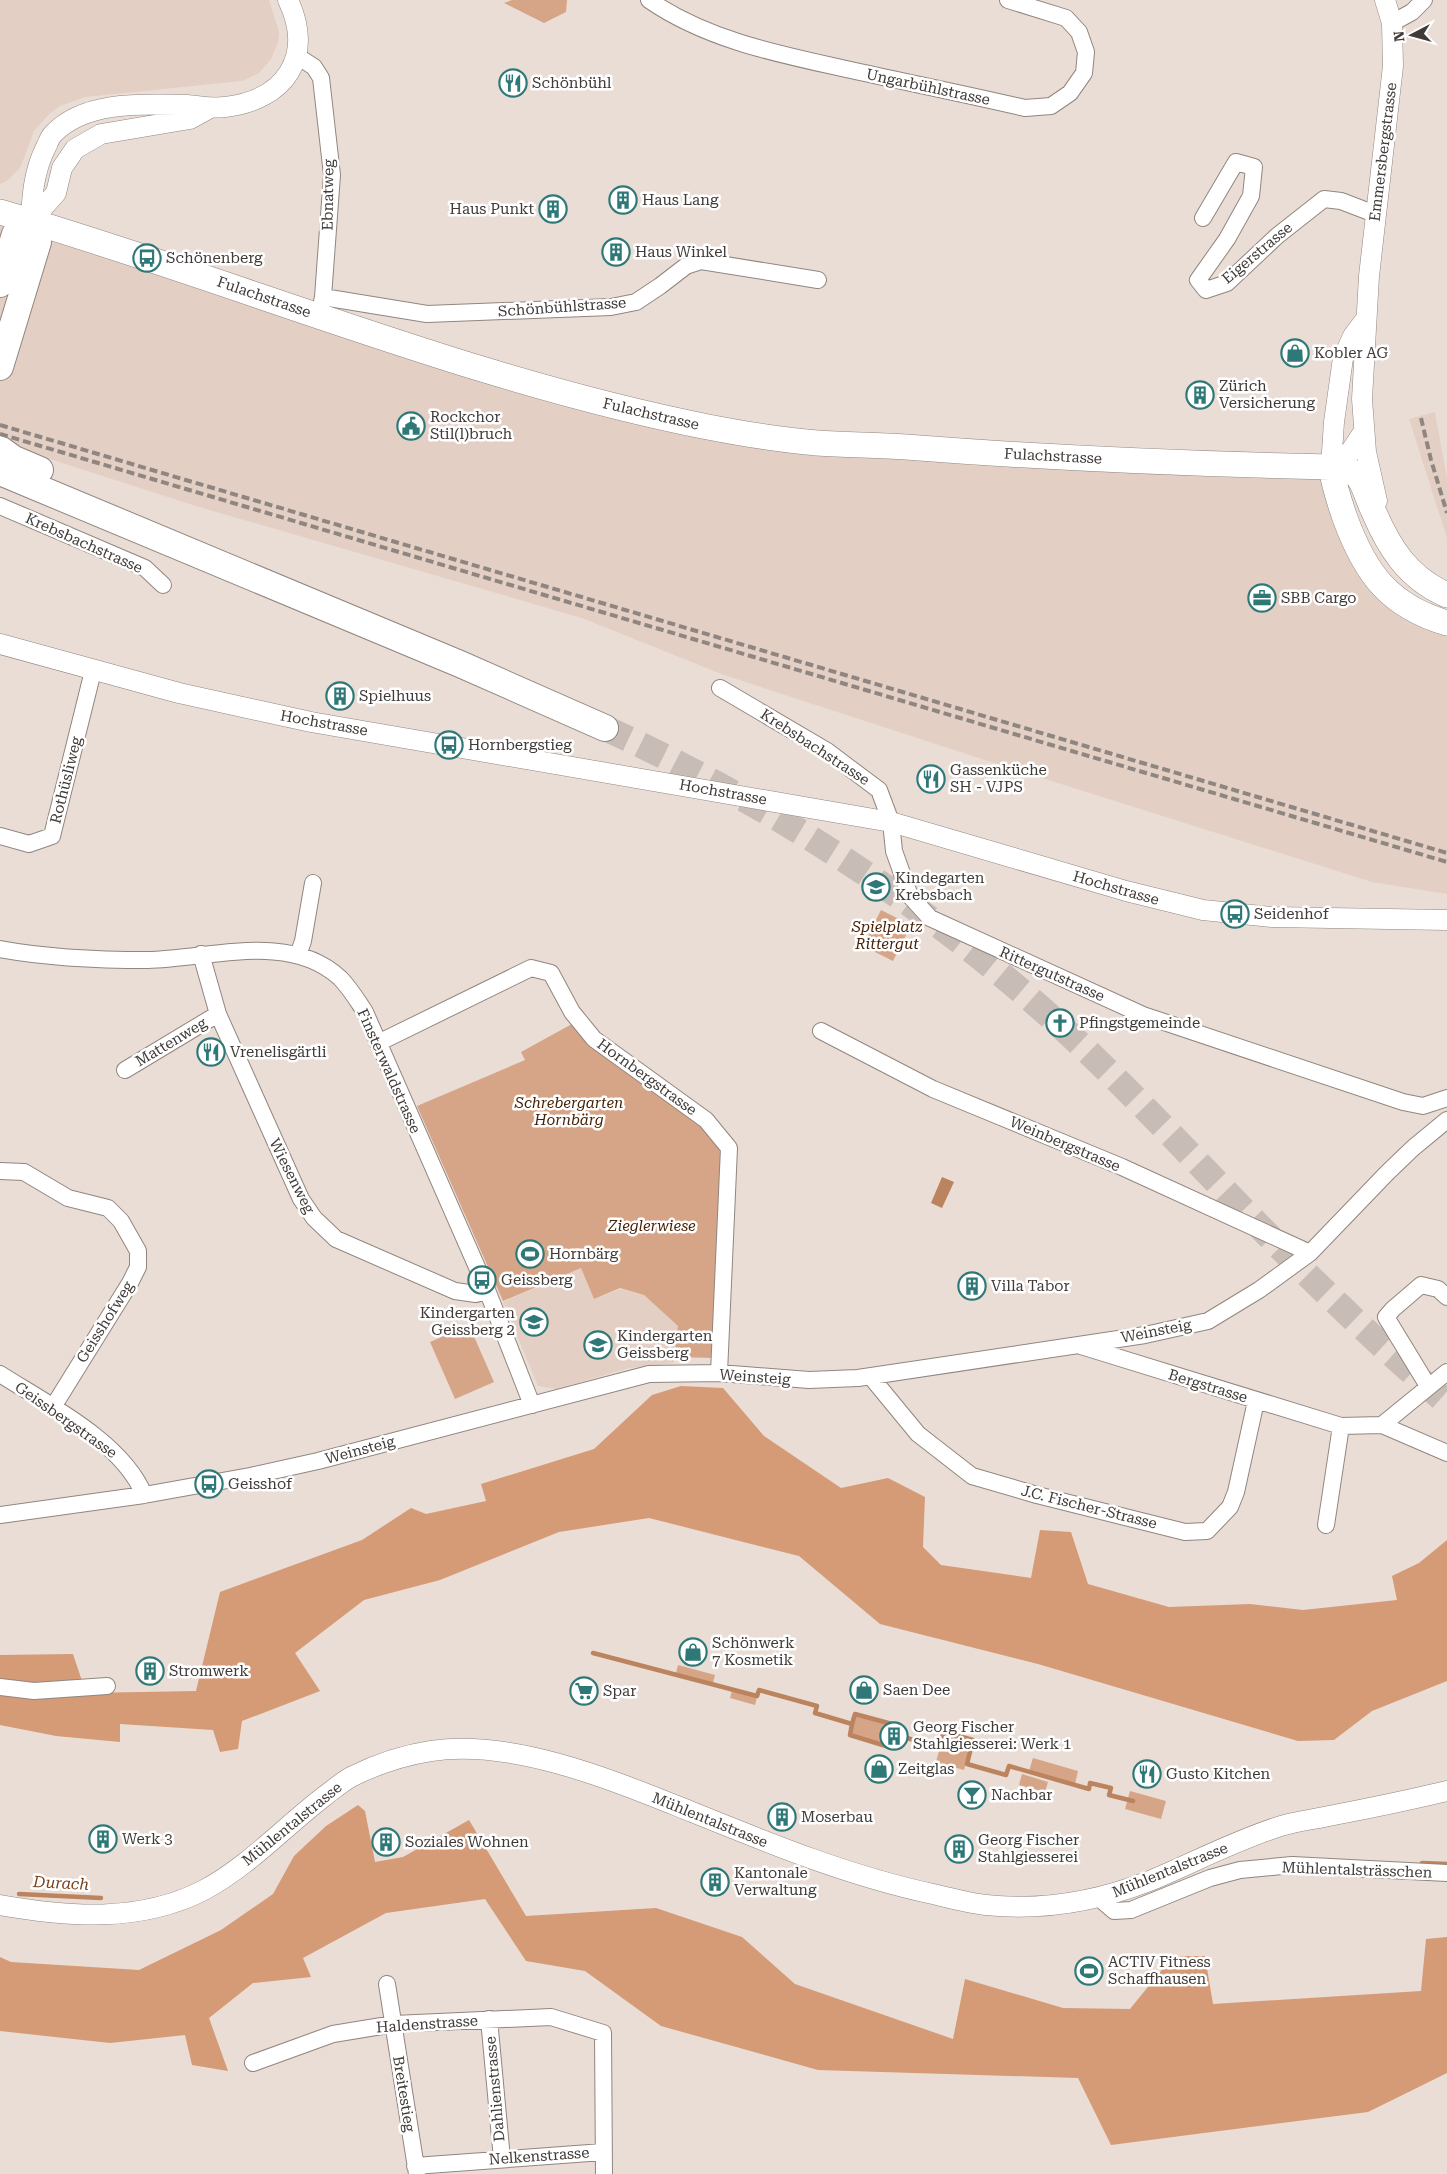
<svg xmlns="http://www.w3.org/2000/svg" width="1447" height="2174" viewBox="0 0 1447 2174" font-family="'Roboto Serif',serif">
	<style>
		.built { fill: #e3cfc3 }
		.green { fill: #d6a587 }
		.forest { fill: #d59a76 }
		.water { fill: #bc835f }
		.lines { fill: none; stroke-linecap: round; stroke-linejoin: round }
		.stream { stroke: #bc835f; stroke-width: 4.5 }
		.trunk-tunnel { stroke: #c8bdb6; stroke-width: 26; stroke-dasharray: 26 13; stroke-linecap: butt }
		.minor-casing { stroke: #91867f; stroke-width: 18 }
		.tertiary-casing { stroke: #91867f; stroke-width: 21 }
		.primary-casing { stroke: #91867f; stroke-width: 26 }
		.trunk-casing { stroke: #91867f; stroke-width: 28 }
		.minor { stroke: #fff; stroke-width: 16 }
		.tertiary { stroke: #fff; stroke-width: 20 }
		.primary { stroke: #fff; stroke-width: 25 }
		.trunk { stroke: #fff; stroke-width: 26 }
		.rail { stroke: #8f8681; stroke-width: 4; stroke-dasharray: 8 4; stroke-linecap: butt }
		.labels { text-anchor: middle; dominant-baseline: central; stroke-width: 5; stroke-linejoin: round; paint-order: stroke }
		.poi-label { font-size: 15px; fill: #403b38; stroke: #fff; text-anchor: start }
		.street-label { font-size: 15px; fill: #403b38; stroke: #fff }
		.park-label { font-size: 15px; font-style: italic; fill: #431e02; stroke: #fff }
		.water-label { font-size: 16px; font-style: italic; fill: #79411a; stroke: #fff }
	</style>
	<rect width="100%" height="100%" fill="#eaddd5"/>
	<path class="built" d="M0 0H269L279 32 278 42 271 59 259 73 242 81 85 97 60 106 49 114 34 131 20 168 8 180 0 184Z
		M0 212 712 428 1331 467 1363 562 1447 623V894L1372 882 985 760 724 675 582 618 196 506 0 443Z
		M1435 412 1447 479V538L1409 419Z
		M581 1268 594 1299 621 1289 644 1295 678 1326 674 1363 629 1368 556 1389 538 1386 503 1302Z"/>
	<path class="green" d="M512 0H567L566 12 544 23 504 3Z
		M881 910 911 925 893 961 863 946Z
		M572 1024 709 1126 724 1153 714 1358 674 1357 678 1326 644 1295 620 1288 594 1299 581 1268 503 1301 417 1106 525 1060 521 1052Z
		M469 1325 494 1382 455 1399 430 1342Z
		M678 1665 715 1675 713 1683 676 1673Z
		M732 1691 757 1697 755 1705 730 1698Z
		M856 1715 891 1725 886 1744 851 1735Z
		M944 1733 972 1741 964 1770 936 1762Z
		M1033 1758 1078 1771 1075 1784 1029 1771Z
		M1022 1774 1048 1782 1045 1792 1019 1785Z
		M1130 1791 1166 1801 1161 1819 1125 1809Z"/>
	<path class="forest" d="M681 1386 723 1388 764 1436 841 1488 888 1478 925 1497 923 1547 941 1565 1031 1578 1040 1530 1071 1532 1088 1584 1169 1607 1250 1604 1303 1610 1397 1600 1392 1576 1419 1563 1447 1540V1681L1372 1711 1334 1740 1298 1741 1038 1664 880 1624 799 1556 649 1518 559 1532 440 1580 364 1600 295 1653 320 1691 242 1721 238 1749 220 1752 213 1730 120 1724V1742L56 1736 0 1725V1655L73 1654 86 1693 196 1691 220 1592 362 1540 411 1508 426 1514 486 1501 481 1484 594 1449 652 1395Z
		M358 1805 365 1811 375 1862 403 1857 469 1820 526 1916 656 1908 742 1937 795 1984 953 2039 965 1979 1063 2008 1130 2009 1173 1956H1205L1213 2004 1421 1991 1426 1939 1447 1937V2073L1368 2112 1111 2145 1078 2078 818 2070 661 2026 585 1971 526 1961 485 1899 386 1913 303 1958 311 1977 253 1983 209 2018 228 2071 192 2065 185 2035 110 2043 0 2031V1957L11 1962 139 1970 221 1930 273 1894 294 1856 326 1826Z"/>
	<path class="water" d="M942 1177 954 1182 942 1208 931 1203Z"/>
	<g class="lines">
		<path class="stream" d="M593 1653 757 1696 759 1690 817 1706 815 1713 852 1724 850 1735 886 1746 889 1733 939 1747 944 1732 973 1740 967 1764 1006 1775 1009 1766 1089 1789 1090 1783 1111 1788 1109 1795 1133 1801
			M852 1724 855 1714 892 1724 889 1733
			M1422 1863 1447 1864
			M19 1894 101 1898"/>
		<path class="trunk-tunnel" d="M605 728C763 801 913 895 1044 1011 1149 1105 1240 1212 1342 1308 1376 1341 1411 1372 1447 1403"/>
		<g class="minor-casing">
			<path id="minor" d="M649 0C707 40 778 54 846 69 905 82 965 94 1025 108L1051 106 1070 93 1084 73 1086 52 1079 32 1066 18 1008 0
				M1392 23 1412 12 1424 0
				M297 56 314 67 321 78 332 175 323 297 321 306
				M1203 218 1236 162 1254 167 1251 196 1227 239 1198 280 1206 290 1227 283 1277 236 1324 199 1341 201 1375 214
				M323 297 427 314 611 307 636 302 660 286 686 266 701 261 818 280
				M0 506 145 568 163 585
				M720 688 827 751 879 790 891 822 894 851 910 896 930 918 1143 1015 1403 1102 1423 1106 1447 1098
				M0 836 29 844 52 836 93 671
				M0 949C49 958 98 960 148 960 208 959 290 931 340 978 350 988 357 1000 365 1012L487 1290 532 1405
				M201 954 218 1014 301 1199 314 1218 336 1239 455 1291 476 1294 487 1290
				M298 955 303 941 313 883
				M821 1031 933 1089 1122 1167 1310 1253
				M378 1043 531 968 551 973 572 1012 594 1039 706 1120 729 1148 719 1373
				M125 1070 218 1014
				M0 1171 24 1172 68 1198 108 1208 121 1221 138 1251V1267L130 1283 53 1407
				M1081 1346 1341 1426 1382 1425 1447 1453
				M0 1374C47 1404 123 1442 144 1495
				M871 1377 918 1434 972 1476 1037 1495 1185 1532 1207 1531 1230 1507 1236 1492 1256 1401
				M1428 1386 1386 1317 1393 1309 1421 1285 1438 1289 1447 1297
				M1382 1425 1447 1372
				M0 1515 144 1495 250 1476 318 1461 649 1374 719 1373 809 1380 858 1378 1145 1335 1208 1321 1259 1290 1310 1253 1387 1173 1413 1148 1447 1120
				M1326 1525 1341 1426
				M0 1687 34 1691 107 1686
				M1099 1898 1114 1911 1131 1910 1210 1878 1240 1870 1292 1865 1447 1873
				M387 1984 417 2174
				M489 2019 502 2159
				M253 2063 333 2034 394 2024 551 2017 603 2033 604 2174
				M415 2166 603 2152"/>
		</g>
		<g class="tertiary-casing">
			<path id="tertiary" d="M31 221C32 194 34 171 46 147 48 143 50 137 53 134 85 100 144 104 187 105 200 106 211 109 225 107 285 100 315 57 288 0
				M31 221 56 193 62 168 75 149 101 134 190 119 210 108
				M1331 467 1334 422 1343 358 1353 336 1365 320
				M1331 467 1346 458 1364 431
				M1377 501 1366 452 1362 399 1369 276 1393 66 1392 23 1385 0
				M0 644 179 693 311 722 891 822 1126 891 1203 910 1272 917 1447 920
				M0 1905C68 1917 140 1923 204 1890 249 1866 285 1826 326 1795 334 1789 342 1782 351 1777 375 1765 404 1755 431 1751 514 1738 617 1782 692 1812 771 1844 849 1876 933 1894 950 1898 968 1903 986 1905 1043 1911 1099 1901 1152 1880 1195 1862 1236 1840 1281 1826 1298 1821 1316 1819 1334 1815 1371 1808 1409 1800 1447 1791"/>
		</g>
		<g class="primary-casing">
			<path id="primary" d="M0 212C237 281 466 379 708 427 744 434 781 440 817 443 847 445 876 445 906 447 1047 458 1189 464 1331 467 1341 468 1352 469 1359 478 1365 487 1368 500 1373 510 1389 548 1408 578 1447 595
				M1331 467C1334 485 1339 501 1345 518 1365 573 1389 606 1447 623"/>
		</g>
		<g class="trunk-casing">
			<path id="trunk" d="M0 284 15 234 31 221 38 242 0 367
				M0 449 14 459 40 470
				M0 472 460 664 605 728"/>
		</g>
		<use href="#minor" class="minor"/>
		<use href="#tertiary" class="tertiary"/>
		<use href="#primary" class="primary"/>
		<use href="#trunk" class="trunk"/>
		<path class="rail" d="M1421 418 1431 460 1447 513
			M0 425 1447 853
			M0 434 1447 862"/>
	</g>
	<defs>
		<g id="restaurant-ring" transform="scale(1.4375)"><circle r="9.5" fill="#fff" stroke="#2e7877" stroke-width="1.5"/><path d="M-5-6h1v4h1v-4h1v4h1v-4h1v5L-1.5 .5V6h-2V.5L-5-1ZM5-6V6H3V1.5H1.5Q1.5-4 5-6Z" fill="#2e7877"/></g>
		<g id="building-ring" transform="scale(1.4375)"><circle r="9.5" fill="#fff" stroke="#2e7877" stroke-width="1.5"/><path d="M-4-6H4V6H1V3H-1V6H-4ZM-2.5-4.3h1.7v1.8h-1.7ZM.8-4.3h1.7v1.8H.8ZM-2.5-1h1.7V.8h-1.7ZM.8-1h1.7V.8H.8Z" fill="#2e7877"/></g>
		<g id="bus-ring" transform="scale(1.4375)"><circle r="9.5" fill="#fff" stroke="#2e7877" stroke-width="1.5"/><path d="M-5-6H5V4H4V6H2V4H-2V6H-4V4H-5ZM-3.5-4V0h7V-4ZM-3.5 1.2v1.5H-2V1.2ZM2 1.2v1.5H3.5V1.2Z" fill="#2e7877"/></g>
		<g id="shop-ring" transform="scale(1.4375)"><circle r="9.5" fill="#fff" stroke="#2e7877" stroke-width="1.5"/><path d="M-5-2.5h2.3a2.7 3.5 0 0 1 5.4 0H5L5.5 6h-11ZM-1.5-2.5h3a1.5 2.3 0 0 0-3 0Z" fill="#2e7877"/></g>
		<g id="civic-ring" transform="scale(1.4375)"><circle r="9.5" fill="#fff" stroke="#2e7877" stroke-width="1.5"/><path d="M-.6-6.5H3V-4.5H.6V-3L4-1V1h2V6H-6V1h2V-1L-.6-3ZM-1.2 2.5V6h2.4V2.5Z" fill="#2e7877"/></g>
		<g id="office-ring" transform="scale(1.4375)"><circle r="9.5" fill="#fff" stroke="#2e7877" stroke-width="1.5"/><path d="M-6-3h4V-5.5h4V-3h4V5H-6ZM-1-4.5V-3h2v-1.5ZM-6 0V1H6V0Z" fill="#2e7877"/></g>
		<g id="school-ring" transform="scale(1.4375)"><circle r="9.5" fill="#fff" stroke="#2e7877" stroke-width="1.5"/><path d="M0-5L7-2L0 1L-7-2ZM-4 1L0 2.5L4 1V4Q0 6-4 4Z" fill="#2e7877"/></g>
		<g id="church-ring" transform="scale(1.4375)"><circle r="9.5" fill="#fff" stroke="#2e7877" stroke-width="1.5"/><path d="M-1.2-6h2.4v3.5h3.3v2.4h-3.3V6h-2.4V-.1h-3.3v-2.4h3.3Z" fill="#2e7877"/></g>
		<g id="stadium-ring" transform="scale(1.4375)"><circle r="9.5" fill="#fff" stroke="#2e7877" stroke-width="1.5"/><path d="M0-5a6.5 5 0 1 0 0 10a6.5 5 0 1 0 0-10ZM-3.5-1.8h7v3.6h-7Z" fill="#2e7877"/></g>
		<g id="supermarket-ring" transform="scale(1.4375)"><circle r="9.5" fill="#fff" stroke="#2e7877" stroke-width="1.5"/><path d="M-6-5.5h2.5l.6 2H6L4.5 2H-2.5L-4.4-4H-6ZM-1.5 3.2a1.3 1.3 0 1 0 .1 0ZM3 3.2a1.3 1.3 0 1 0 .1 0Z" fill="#2e7877"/></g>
		<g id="bar-ring" transform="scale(1.4375)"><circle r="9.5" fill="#fff" stroke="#2e7877" stroke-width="1.5"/><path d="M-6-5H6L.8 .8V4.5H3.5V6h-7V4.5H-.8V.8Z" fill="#2e7877"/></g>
	</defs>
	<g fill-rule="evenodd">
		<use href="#restaurant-ring" x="513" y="83"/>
		<use href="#building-ring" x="623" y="200"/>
		<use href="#building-ring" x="553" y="209"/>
		<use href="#building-ring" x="616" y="252"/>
		<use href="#bus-ring" x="147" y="258"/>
		<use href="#shop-ring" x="1295" y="353"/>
		<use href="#building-ring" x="1200" y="395"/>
		<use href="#civic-ring" x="411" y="426"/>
		<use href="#office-ring" x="1262" y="598"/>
		<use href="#building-ring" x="340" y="696"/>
		<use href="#bus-ring" x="449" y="745"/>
		<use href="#restaurant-ring" x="931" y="779"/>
		<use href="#school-ring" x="876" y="887"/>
		<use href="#bus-ring" x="1235" y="914"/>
		<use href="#church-ring" x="1060" y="1023"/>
		<use href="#restaurant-ring" x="211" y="1052"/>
		<use href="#stadium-ring" x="530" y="1254"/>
		<use href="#bus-ring" x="482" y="1280"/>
		<use href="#building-ring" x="972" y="1286"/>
		<use href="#school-ring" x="534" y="1322"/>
		<use href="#school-ring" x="598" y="1345"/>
		<use href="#bus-ring" x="209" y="1484"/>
		<use href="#shop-ring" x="693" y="1652"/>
		<use href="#building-ring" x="150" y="1671"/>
		<use href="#shop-ring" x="864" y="1690"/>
		<use href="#supermarket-ring" x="584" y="1691"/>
		<use href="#building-ring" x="894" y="1736"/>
		<use href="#shop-ring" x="879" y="1769"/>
		<use href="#restaurant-ring" x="1147" y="1774"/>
		<use href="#bar-ring" x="972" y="1795"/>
		<use href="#building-ring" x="782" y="1817"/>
		<use href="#building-ring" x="103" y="1839"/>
		<use href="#building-ring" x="386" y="1842"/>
		<use href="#building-ring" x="959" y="1849"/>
		<use href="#building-ring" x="715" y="1882"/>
		<use href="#stadium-ring" x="1089" y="1971"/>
	</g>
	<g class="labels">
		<g class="poi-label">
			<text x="532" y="83">Schönbühl</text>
			<text x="642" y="200">Haus Lang</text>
			<text x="534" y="209" text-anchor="end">Haus Punkt</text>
			<text x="635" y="252">Haus Winkel</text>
			<text x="166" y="258">Schönenberg</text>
			<text x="1314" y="353">Kobler AG</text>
			<text x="1219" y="386">Zürich<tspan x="1219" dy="17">Versicherung</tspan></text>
			<text x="430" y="417">Rockchor<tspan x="430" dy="17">Stil(l)bruch</tspan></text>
			<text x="1281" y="598">SBB Cargo</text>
			<text x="359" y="696">Spielhuus</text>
			<text x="468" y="745">Hornbergstieg</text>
			<text x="950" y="770">Gassenküche<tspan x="950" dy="17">SH - VJPS</tspan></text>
			<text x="895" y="878">Kindegarten<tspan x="895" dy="17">Krebsbach</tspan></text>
			<text x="1254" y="914">Seidenhof</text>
			<text x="1079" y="1023">Pfingstgemeinde</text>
			<text x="230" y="1052">Vrenelisgärtli</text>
			<text x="549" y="1254">Hornbärg</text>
			<text x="501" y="1280">Geissberg</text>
			<text x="991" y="1286">Villa Tabor</text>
			<text x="515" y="1313" text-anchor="end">Kindergarten<tspan x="515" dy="17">Geissberg 2</tspan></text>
			<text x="617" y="1336">Kindergarten<tspan x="617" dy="17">Geissberg</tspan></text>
			<text x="228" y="1484">Geisshof</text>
			<text x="712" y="1643">Schönwerk<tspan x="712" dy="17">7 Kosmetik</tspan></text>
			<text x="169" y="1671">Stromwerk</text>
			<text x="883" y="1690">Saen Dee</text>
			<text x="603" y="1691">Spar</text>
			<text x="913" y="1727">Georg Fischer<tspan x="913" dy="17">Stahlgiesserei: Werk 1</tspan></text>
			<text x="898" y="1769">Zeitglas</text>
			<text x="1166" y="1774">Gusto Kitchen</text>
			<text x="991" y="1795">Nachbar</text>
			<text x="801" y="1817">Moserbau</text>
			<text x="122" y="1839">Werk 3</text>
			<text x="978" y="1840">Georg Fischer<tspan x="978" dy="17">Stahlgiesserei</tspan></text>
			<text x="405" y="1842">Soziales Wohnen</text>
			<text x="734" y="1873">Kantonale<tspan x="734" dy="17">Verwaltung</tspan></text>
			<text x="1108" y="1962">ACTIV Fitness<tspan x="1108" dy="17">Schaffhausen</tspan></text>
		</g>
		<g class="street-label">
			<text transform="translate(928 87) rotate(12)">Ungarbühlstrasse</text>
			<text transform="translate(1383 152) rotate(-83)">Emmersbergstrasse</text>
			<text transform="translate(328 195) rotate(-89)">Ebnatweg</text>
			<text transform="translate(1257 253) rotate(-40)">Eigerstrasse</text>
			<text transform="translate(264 297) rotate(19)">Fulachstrasse</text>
			<text transform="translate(562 307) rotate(-4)">Schönbühlstrasse</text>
			<text transform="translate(651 414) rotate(13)">Fulachstrasse</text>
			<text transform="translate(1053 456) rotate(3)">Fulachstrasse</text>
			<text transform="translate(84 543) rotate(24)">Krebsbachstrasse</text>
			<text transform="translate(324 723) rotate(10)">Hochstrasse</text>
			<text transform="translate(815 747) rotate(33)">Krebsbachstrasse</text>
			<text transform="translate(66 780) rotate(-76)">Rothüsliweg</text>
			<text transform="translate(723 792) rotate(10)">Hochstrasse</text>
			<text transform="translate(1116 888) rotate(16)">Hochstrasse</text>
			<text transform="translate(1052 974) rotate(24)">Rittergutstrasse</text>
			<text transform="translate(171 1042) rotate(-31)">Mattenweg</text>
			<text transform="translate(389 1071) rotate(66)">Finsterwaldstrasse</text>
			<text transform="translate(647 1077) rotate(36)">Hornbergstrasse</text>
			<text transform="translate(1065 1144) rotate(23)">Weinbergstrasse</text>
			<text transform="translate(292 1176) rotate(63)">Wiesenweg</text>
			<text transform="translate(105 1322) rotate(-58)">Geisshofweg</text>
			<text transform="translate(1156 1331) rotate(-11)">Weinsteig</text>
			<text transform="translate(755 1377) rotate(4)">Weinsteig</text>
			<text transform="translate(1208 1386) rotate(17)">Bergstrasse</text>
			<text transform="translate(66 1420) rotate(35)">Geissbergstrasse</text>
			<text transform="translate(360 1450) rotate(-15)">Weinsteig</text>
			<text transform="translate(1089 1507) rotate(14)">J.C. Fischer-Strasse</text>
			<text transform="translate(710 1820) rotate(22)">Mühlentalstrasse</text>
			<text transform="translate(292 1824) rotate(-39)">Mühlentalstrasse</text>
			<text transform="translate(1170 1870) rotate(-22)">Mühlentalstrasse</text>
			<text transform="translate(1357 1870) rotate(2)">Mühlentalsträsschen</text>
			<text transform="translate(427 2024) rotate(-4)">Haldenstrasse</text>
			<text transform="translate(495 2089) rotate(-95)">Dahlienstrasse</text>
			<text transform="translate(404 2094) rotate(81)">Breitestieg</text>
			<text transform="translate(539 2156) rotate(-4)">Nelkenstrasse</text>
		</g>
		<g class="park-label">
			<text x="887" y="927">Spielplatz<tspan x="887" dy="17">Rittergut</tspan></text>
			<text x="569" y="1103">Schrebergarten<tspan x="569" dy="17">Hornbärg</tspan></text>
			<text x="652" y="1226">Zieglerwiese</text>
		</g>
		<g class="water-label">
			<text transform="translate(61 1883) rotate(3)">Durach</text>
		</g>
	</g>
	<g transform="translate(1412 35) rotate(264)" stroke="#ffffff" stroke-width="4" paint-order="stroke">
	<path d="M0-4L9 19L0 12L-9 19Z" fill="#403b38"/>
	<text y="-8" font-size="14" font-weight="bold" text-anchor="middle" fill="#403b38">N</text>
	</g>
</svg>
